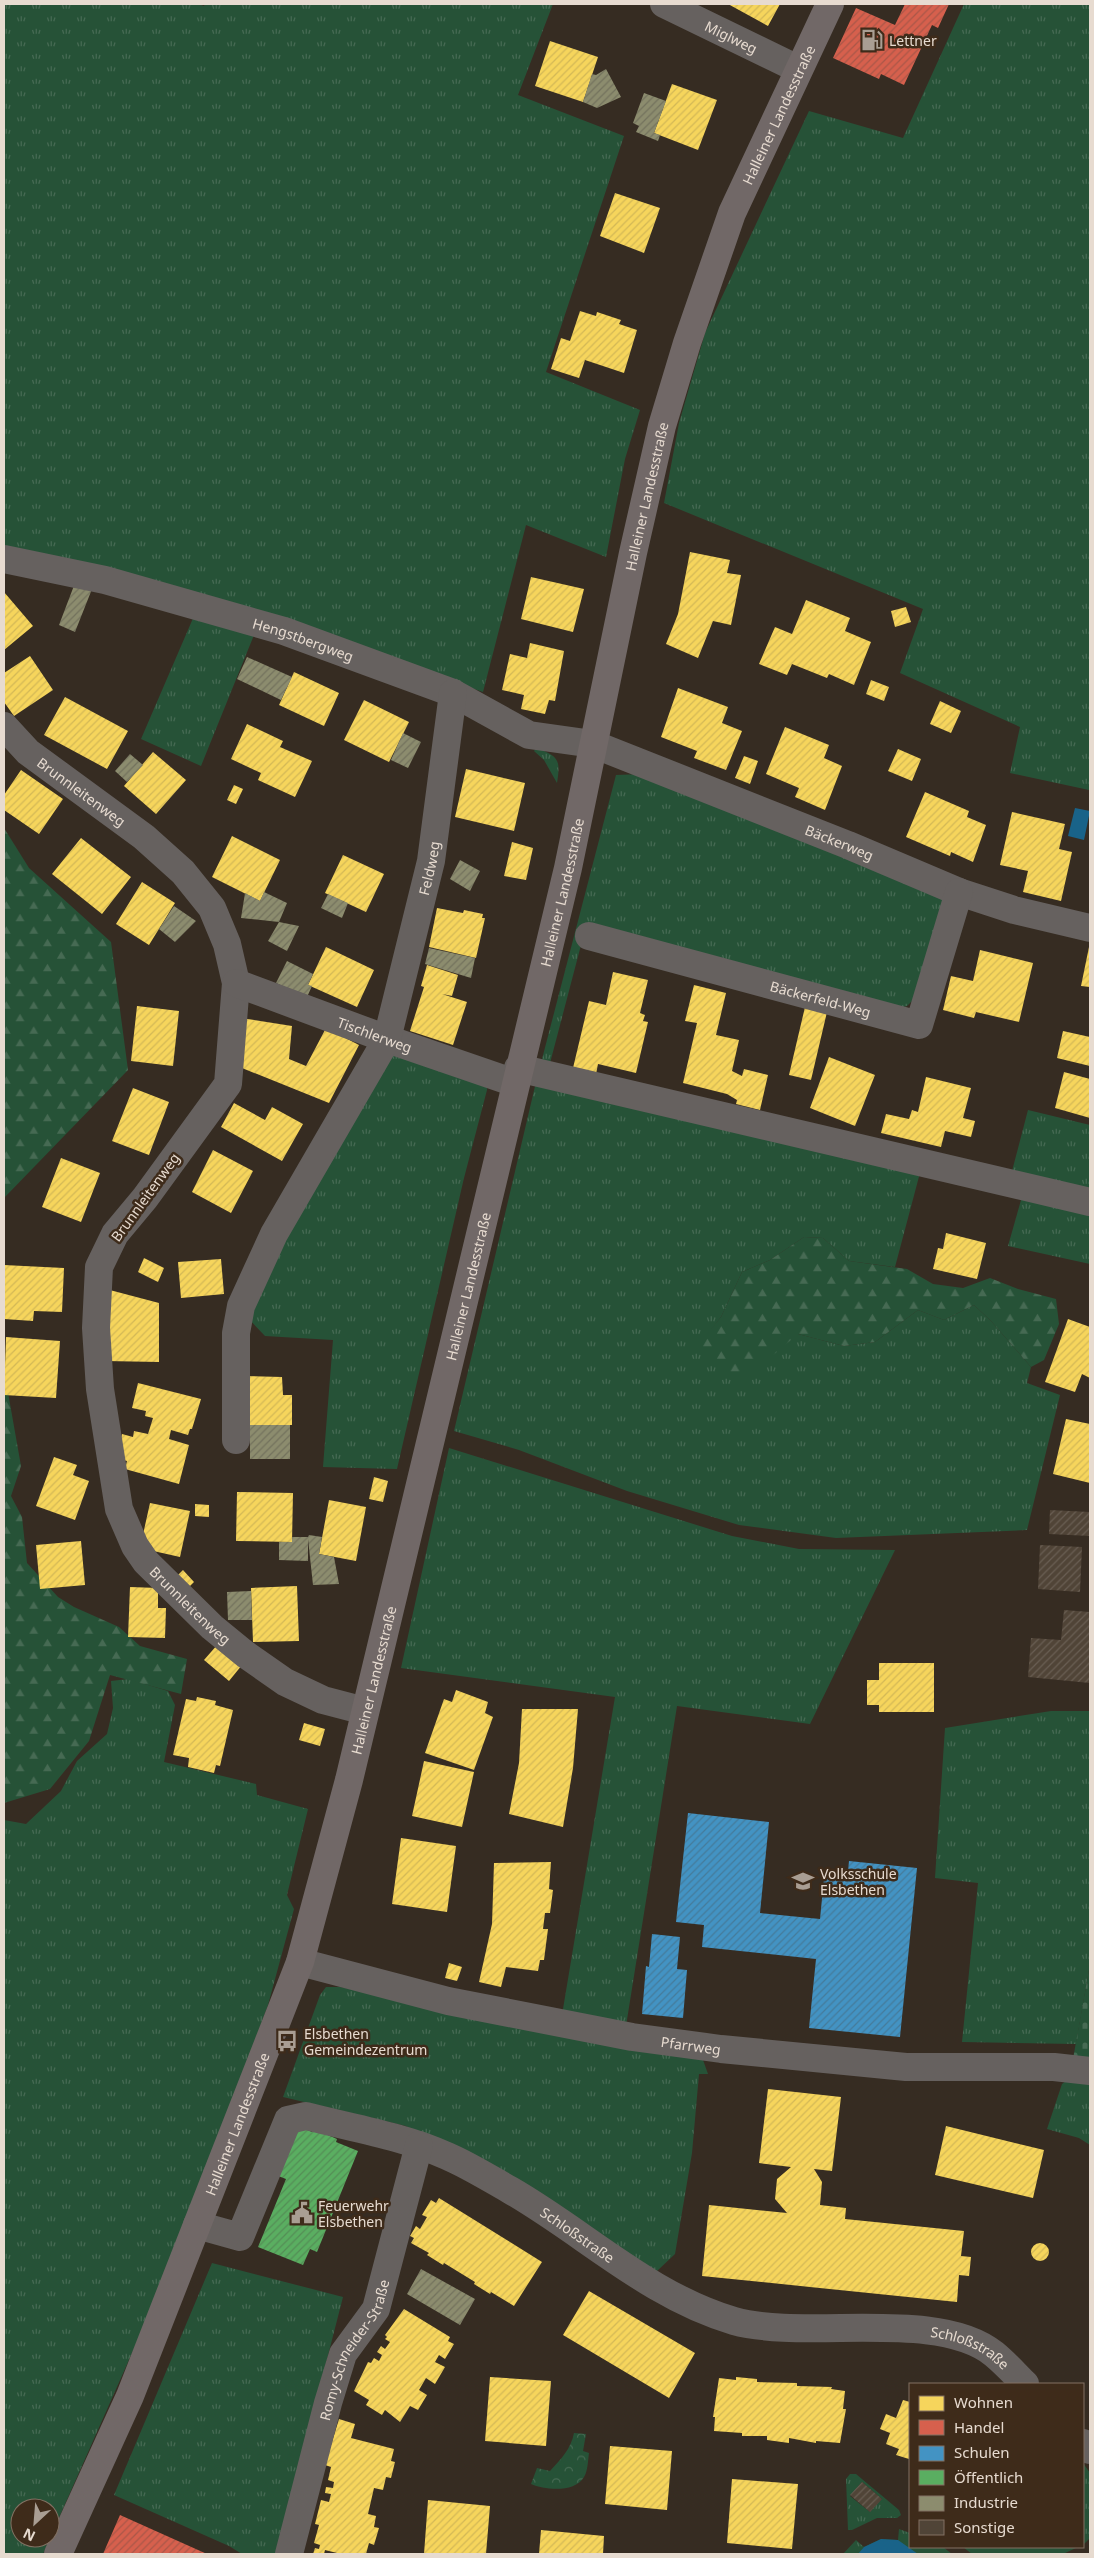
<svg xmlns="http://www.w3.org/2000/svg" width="1094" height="2558" viewBox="0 0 1094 2558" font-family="'Noto Sans',sans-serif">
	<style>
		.grass { fill: url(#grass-tufts); fill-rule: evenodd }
		.forest { fill: url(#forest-firs) }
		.cemetery { fill: url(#cemetery-stones) }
		.park { fill: url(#park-crowns) }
		.water { fill: #196389 }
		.homes { fill: url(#homes-hatch) }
		.shops { fill: url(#shops-hatch) }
		.schools { fill: url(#schools-hatch) }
		.public { fill: url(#public-hatch) }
		.industry { fill: url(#industry-hatch) }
		.building { fill: url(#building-hatch) }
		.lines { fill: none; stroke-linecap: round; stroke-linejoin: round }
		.minor { stroke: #66615f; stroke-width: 28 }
		.major { stroke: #716867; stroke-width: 28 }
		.labels { text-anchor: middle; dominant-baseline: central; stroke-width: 5; stroke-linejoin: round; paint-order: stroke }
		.street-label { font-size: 14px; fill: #e7dbd0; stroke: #3e2b1a }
		.poi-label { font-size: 14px; fill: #e7dbd0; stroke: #3e2b1a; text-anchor: start }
	</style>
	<defs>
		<pattern id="grass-tufts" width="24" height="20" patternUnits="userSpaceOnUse" patternTransform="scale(1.25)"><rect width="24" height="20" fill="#265237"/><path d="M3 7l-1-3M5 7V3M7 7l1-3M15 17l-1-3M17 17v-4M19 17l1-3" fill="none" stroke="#466a53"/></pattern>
		<pattern id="forest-firs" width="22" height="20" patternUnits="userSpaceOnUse" patternTransform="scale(1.25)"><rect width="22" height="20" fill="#265237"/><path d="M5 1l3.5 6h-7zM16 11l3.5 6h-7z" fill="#466a53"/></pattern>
		<pattern id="cemetery-stones" width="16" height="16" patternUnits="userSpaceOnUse" patternTransform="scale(1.25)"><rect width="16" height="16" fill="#265237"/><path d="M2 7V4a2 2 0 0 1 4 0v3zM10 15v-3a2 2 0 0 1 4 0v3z" fill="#466a53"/></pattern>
		<pattern id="park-crowns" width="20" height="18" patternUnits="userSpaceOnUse" patternTransform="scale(1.25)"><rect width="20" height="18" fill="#265237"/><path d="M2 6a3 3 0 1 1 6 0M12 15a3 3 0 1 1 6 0" fill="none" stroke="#466a53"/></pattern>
		<pattern id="homes-hatch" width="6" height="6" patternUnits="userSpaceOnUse" patternTransform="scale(1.25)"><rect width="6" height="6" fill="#f6d55c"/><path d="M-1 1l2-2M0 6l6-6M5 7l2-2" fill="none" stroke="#d3b856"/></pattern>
		<pattern id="shops-hatch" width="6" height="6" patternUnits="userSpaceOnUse" patternTransform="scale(1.25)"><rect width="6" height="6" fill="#d6604d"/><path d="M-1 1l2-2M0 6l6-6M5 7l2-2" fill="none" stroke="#aa5748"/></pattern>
		<pattern id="schools-hatch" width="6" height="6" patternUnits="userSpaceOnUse" patternTransform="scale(1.25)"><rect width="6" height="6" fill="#4393c3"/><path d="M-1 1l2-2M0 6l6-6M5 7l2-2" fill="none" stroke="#447b9b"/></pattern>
		<pattern id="public-hatch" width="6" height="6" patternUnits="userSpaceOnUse" patternTransform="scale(1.25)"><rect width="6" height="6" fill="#5aae61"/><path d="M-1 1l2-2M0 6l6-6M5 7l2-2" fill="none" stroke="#548e56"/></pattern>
		<pattern id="industry-hatch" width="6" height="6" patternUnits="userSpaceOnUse" patternTransform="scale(1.25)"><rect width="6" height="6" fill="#8c8c6e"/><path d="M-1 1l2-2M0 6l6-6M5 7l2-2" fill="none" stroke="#73725d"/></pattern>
		<pattern id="building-hatch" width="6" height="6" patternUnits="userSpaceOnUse" patternTransform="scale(1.25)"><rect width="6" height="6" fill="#504437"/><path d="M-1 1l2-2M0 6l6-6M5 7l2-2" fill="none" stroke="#695e53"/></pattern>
	</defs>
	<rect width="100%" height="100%" fill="#362c22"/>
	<path class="grass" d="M4 4H198L204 6 205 4H553L518 95 624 136 546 372 640 410 625 459 606 557 526 525 483 692 290 625 4 553Z
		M964 4H1090L1089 790 1010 773 1020 727 900 673 923 609 664 503 679 423 705 333 809 111 903 138Z
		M194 616 254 635 201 766 141 739Z
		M536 748C558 756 561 759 557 783L544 760 534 751Z
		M643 774 946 894 916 997 907 1006 892 1010 586 926 549 1067 541 1063 616 775Z
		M391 1055 487 1084V1090L464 1178 397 1469 323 1467 333 1340 265 1336 247 1317 250 1303Z
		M536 1082 921 1169 895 1267 849 1261 823 1238 804 1237 770 1260 742 1272 721 1317 706 1336 798 1334 844 1346 875 1342 918 1310 944 1320 974 1305 991 1321 1031 1367 1027 1383 1060 1395 1027 1530 836 1538 739 1525 627 1491 519 1450 454 1431Z
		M1028 1110 1090 1125V1195L1011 1175Z
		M1023 1193 1090 1210V1264L1008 1246Z
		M449 1448 732 1536 799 1549 895 1550 810 1724 677 1706 626 2026 562 2015 615 1697 401 1668Z
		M128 1679 168 1691 175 1705 164 1762 256 1784 257 1795 308 1809 287 1895 294 1909 268 2005 205 2175 136 2344 50 2538V2508H20V2538H50L43 2554H4V1820L26 1824 61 1791 77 1761 107 1734 113 1708 111 1681Z
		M1051 1711H1090V1964L1076 2044 962 2042 978 1883 935 1878 945 1728Z
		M326 1987H340L703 2060 708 2074H699L692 2153 675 2254 656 2272 406 2126 283 2097 320 1995Z
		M1071 2077 1090 2079V2145L1079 2138 1047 2129 1062 2084Z
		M212 2263 343 2297 277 2554H242L229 2546 114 2495Z
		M1083 2463 1090 2473V2538L1083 2545Z
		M850 2474H856L899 2510 901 2515 897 2518H877L852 2530H848L846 2479ZM862 2482 882 2499 870 2512 850 2496Z
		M899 2529 910 2533V2547H943L952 2554H843L856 2540 864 2547 881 2539 898 2540Z
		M963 2547H1078L1063 2554H972Z"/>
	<path class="forest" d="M4 828 29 868 111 942 128 1070 4 1198Z
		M804 1237 823 1238 849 1261 907 1269 933 1284 963 1288 990 1278 1018 1289 1056 1299 1059 1324 1044 1360 1031 1367 991 1321 974 1305 944 1320 918 1310 875 1342 844 1346 798 1334 765 1362 739 1375 717 1367 700 1349 705 1336 721 1317 742 1272 770 1260Z
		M4 1370 21 1466 11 1496 22 1517 27 1563 58 1597 74 1607 119 1627 140 1646 187 1659 181 1694 110 1675 89 1741 50 1789 4 1803Z"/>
	<path class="cemetery" d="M1090 1964V2061L1073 2059Z"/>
	<path class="park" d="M574 2433 586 2434 583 2451 589 2453C588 2459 588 2471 584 2477 575 2493 545 2490 531 2484L537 2468 550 2471C561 2459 571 2449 574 2433Z"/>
	<path class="water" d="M1075 808 1090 811 1084 840 1068 836Z
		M881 2539 898 2540 918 2554H858L864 2547Z"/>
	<path class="homes" d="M728 4H780L768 26Z
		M550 41 598 57 583 102 535 86Z
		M672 84 717 100 698 150 654 133Z
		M615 193 660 208 644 253 600 236Z
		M580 311 596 316 597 312 621 320 619 324 637 330 624 373 585 360 579 378 551 369 561 338 570 341Z
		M690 552 730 560 727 573 741 575 731 625 713 621 698 658 666 644 678 614Z
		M531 577 584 589 573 632 521 619Z
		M4 592 33 626 4 650Z
		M806 600 850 618 845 631 871 642 854 685 829 674 827 678 792 664 787 675 759 664 775 627 792 634Z
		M906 607 911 622 895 627 891 611Z
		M530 643 564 651 555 701 549 700 545 714 521 709 524 695 502 690 510 654 527 658Z
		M30 656 53 690 14 716 4 702V673Z
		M294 672 339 693 324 726 279 705Z
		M871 680 889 687 884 701 866 694Z
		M678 688 728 707 722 723 742 731 726 770 694 758 697 751 661 737Z
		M65 697 128 731 107 769 44 735Z
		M364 700 409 722 389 762 344 740Z
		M940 701 961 711 951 733 930 724Z
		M247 724 283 741 280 747 312 761 295 797 258 780 261 773 231 759Z
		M785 727 829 745 824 758 842 766 825 810 795 797 799 788 766 774Z
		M898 749 921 759 912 781 888 771Z
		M153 752 186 780 156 814 124 786Z
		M744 756 758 761 750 784 735 778Z
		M466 769 525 783 514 831 455 817Z
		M21 770 63 799 39 834 4 810V795Z
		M234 785 243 789 236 804 227 800Z
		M925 792 969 811 967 817 986 825 973 862 951 852 950 856 906 837Z
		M1012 812 1065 824 1059 849 1072 852 1061 901 1023 892 1028 871 1000 865Z
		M232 836 280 860 260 901 212 877Z
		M81 838 131 877 102 914 52 874Z
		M512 842 533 848 526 880 504 876Z
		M343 855 384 874 366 912 325 893Z
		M142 882 175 903 149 945 116 924Z
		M437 908 463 913 464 910 483 914 482 918H485L476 958 429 947Z
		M326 947 374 970 357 1007 308 985Z
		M1089 947H1090V987L1081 986Z
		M980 950 1033 963 1019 1022 976 1012 974 1018 943 1010 951 976 973 981Z
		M427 965 458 975 452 996 442 994 467 1002 453 1045 410 1031 424 987 421 986Z
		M613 972 648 980 640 1013 645 1015 643 1021 648 1022 636 1073 598 1064 596 1074 573 1068 589 1001 606 1005Z
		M694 985 726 993 716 1035 739 1040 732 1071 742 1076 744 1069 768 1075 760 1110 736 1104 737 1100 727 1094 683 1083 697 1023 685 1021Z
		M137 1006 179 1011 173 1066 131 1061Z
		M805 1007 827 1012 811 1080 789 1075Z
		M241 1018 292 1026 289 1059 306 1066 326 1028 359 1045 329 1103 242 1068Z
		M1063 1031 1090 1037V1066L1057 1058Z
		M829 1057 875 1075 855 1126 810 1108Z
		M1064 1072 1090 1079V1118L1055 1108Z
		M926 1077 971 1088 963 1118 975 1121 971 1137 945 1131 941 1147 881 1133 886 1114 909 1119 912 1110 918 1112Z
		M133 1088 169 1102 149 1155 112 1141Z
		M234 1103 265 1120 272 1107 303 1124 282 1161 221 1127Z
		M213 1150 253 1171 231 1213 192 1192Z
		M61 1158 100 1173 81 1222 42 1207Z
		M946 1233 986 1243 977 1279 933 1269 938 1248 943 1249Z
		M144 1258 164 1268 158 1282 138 1272Z
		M221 1259 224 1294 181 1298 178 1262Z
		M4 1265 64 1268 62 1312 34 1311 33 1321 4 1319Z
		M106 1289 159 1303V1362L105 1361Z
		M1068 1319 1090 1327V1378L1082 1374 1075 1392 1045 1382Z
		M6 1337 60 1341 56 1398 4 1395Z
		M244 1376 282 1377 283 1395H292V1425H244Z
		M138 1383 201 1399 192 1429H190L188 1435 171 1430 169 1439 189 1445 179 1484 125 1469 127 1461 116 1458 122 1434 133 1437 134 1431 148 1434 153 1418 145 1416 146 1411 132 1408Z
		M1066 1419 1090 1424V1483L1053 1474Z
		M54 1457 77 1465 73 1475 89 1481 75 1520 36 1506Z
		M374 1477 388 1481 383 1502 369 1499Z
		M237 1492 293 1493 292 1542 236 1541Z
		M329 1500 366 1507 356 1561 319 1554Z
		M150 1503 190 1511 180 1557 140 1548Z
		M195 1504 209 1505V1517L195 1516Z
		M81 1541 85 1585 40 1589 36 1545Z
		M183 1570 194 1582 186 1590 175 1578Z
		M297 1586 299 1641 253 1642 251 1588Z
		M130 1587 158 1588V1608H166L165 1638 128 1637Z
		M218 1644 242 1665 229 1681 204 1660Z
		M879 1663H934V1712H879V1705H867V1680H879Z
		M456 1690 488 1702 485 1713 493 1717 474 1770 425 1753 444 1699 452 1702Z
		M197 1697 216 1701 215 1705 233 1710 220 1766 216 1765 214 1773 188 1767 189 1758 173 1755 186 1699 196 1701Z
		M522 1709H578L573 1768 563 1827 509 1814 519 1763Z
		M304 1723 325 1729 320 1746 299 1740Z
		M424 1761 474 1772 462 1827 412 1816Z
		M401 1838 456 1846 447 1912 392 1904Z
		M551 1862 549 1889 553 1890 550 1913H545L543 1929H548L544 1960H540L538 1971 506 1967 501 1987 479 1982 492 1924 494 1863Z
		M449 1963 462 1967 457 1981 445 1978Z
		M768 2089 841 2097 832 2171 814 2169 822 2182 820 2205 846 2208 845 2219 964 2231 961 2256 971 2257 970 2267 969 2276 959 2275 957 2302 702 2276 709 2205 787 2213 775 2199 777 2179 791 2167 759 2163Z
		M946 2126 1044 2150 1033 2198 935 2175Z
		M439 2198 542 2262 514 2306 491 2292 490 2294 474 2284 475 2282 444 2263 443 2265 427 2255 429 2253 411 2243 414 2238 410 2236 416 2226 420 2229 427 2217 422 2215 431 2200 436 2203Z
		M1031 2252a9 9 0 1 1 18 0a9 9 0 1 1-18 0Z
		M589 2291 695 2353 669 2398 563 2335Z
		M404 2309 450 2337 448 2341 454 2344 445 2359 439 2355 435 2362 445 2367 435 2384 426 2378 419 2390 427 2395 418 2410 410 2406 400 2422 385 2410 382 2415 366 2405 369 2400 354 2391 368 2362 371 2363 374 2358 379 2361 382 2355 377 2352 381 2346 385 2349 390 2342 385 2339 387 2337 385 2335Z
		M490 2377 551 2381 546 2446 485 2441Z
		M736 2377 757 2379V2382L797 2383V2386L832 2387 831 2389 845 2391 843 2409H846L840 2443 816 2441V2443L789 2438V2443L767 2440V2436H742V2433L714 2431 715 2417H713L719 2378 736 2380Z
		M903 2400 910 2402 909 2459 896 2455 899 2449 886 2444 890 2433 880 2429 886 2414 896 2418Z
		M339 2419 355 2424 351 2438 394 2449 391 2461 395 2462 391 2478 386 2477 383 2490 374 2488 368 2514 376 2516 374 2527 379 2528 374 2545 369 2543 366 2554H341L325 2550 324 2554H313L315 2548 319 2549 320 2545 314 2543 319 2525 315 2524 321 2500 329 2502 331 2494 325 2493 326 2487 333 2488 334 2482 328 2480 331 2467 325 2465Z
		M610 2446 672 2451 667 2510 605 2504Z
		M732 2479 798 2484 792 2549 727 2543Z
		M428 2500 490 2506 486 2554H424Z
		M541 2530 604 2536 603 2554H539Z"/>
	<path class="shops" d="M905 4H949L938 28 932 25 904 85 881 74 879 79 833 58 856 8 895 25Z
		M120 2515 207 2554H103Z"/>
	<path class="schools" d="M688 1813 769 1822 760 1913 820 1919 824 1878 847 1881 849 1861 917 1868 900 2037 809 2028 816 1959 702 1947 704 1925 676 1922Z
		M652 1934 680 1937 677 1969 687 1970 683 2018 642 2014 646 1966 649 1967Z"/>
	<path class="public" d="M294 2124 312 2132 314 2129 337 2139 336 2142 358 2151 317 2252 310 2249 303 2265 258 2247 286 2179 273 2174Z"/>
	<path class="industry" d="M606 69 621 97 597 108 583 102 592 74 596 75Z
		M644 93 666 101 654 133 660 135 658 141 636 132 639 126 633 123Z
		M75 583 92 589 75 632 59 625Z
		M247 657 292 677 281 700 237 679Z
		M403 733 421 742 408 768 391 760Z
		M130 754 143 765 127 782 115 771Z
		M460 860 480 871 470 891 450 879Z
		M264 892 287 903 279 922 241 918 245 893 260 901Z
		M328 894 348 903 342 918 321 908Z
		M174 906 196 921 175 942 159 929Z
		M279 922 299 926 287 951 268 941Z
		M429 948 475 958 471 978 425 964Z
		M287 961 313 974 308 985 312 986 307 997 276 983Z
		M250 1425H290V1459H250Z
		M309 1535 322 1537 319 1554 334 1557 339 1584 313 1585 308 1539V1561L279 1560V1542H292V1537H308Z
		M251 1591 252 1620H228L227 1592Z
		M421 2269 475 2299 460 2325 407 2294Z"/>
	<path class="building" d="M1050 1510 1090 1512V1536L1049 1534Z
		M1040 1545 1082 1547 1080 1592 1038 1589Z
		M1064 1610 1090 1612V1683L1028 1677 1031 1638 1061 1640Z
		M862 2482 882 2499 870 2512 850 2495Z"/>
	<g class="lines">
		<g class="minor">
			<path id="s1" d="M664 4 798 69"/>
			<path id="s2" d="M4 559 105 580 284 631 453 693 529 735 593 744 848 845 959 892 1014 910 1090 928"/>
			<path id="s3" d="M4 726 28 752 144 837 183 872 212 908 227 944 236 983 228 1084 145 1198 115 1234 99 1267 96 1328 100 1389 119 1509 135 1546 146 1562 212 1627 245 1654 285 1682 323 1700 365 1711"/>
			<path id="s4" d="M589 936 919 1025 959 892"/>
			<path id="s5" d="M236 983 387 1039 515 1083"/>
			<path d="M518 1068 1090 1202"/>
			<path id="s6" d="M236 1440V1333L241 1306 274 1234 387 1039 431 861 453 693"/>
			<path id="s7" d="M300 1962 448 2001 632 2037 721 2049 906 2067H1054L1090 2071"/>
			<path id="s8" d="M197 2225 240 2237 288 2120 306 2116C352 2128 403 2136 447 2156 468 2165 489 2178 510 2190 585 2233 649 2296 734 2321 806 2341 937 2308 994 2354 1005 2363 1015 2374 1025 2384"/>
			<path d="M1083 2443 1090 2450"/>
			<path id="s9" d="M289 2554 328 2403 343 2354 376 2309 419 2145"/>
		</g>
		<path class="major" id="s10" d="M58 2554 130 2396 300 1962 349 1780 568 868 633 553 662 426 687 343 732 213 830 4"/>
	</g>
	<defs>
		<g id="fuel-bare" transform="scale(1.725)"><path d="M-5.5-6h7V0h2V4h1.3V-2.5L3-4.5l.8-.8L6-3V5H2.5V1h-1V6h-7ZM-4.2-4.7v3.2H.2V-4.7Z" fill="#a99e93" stroke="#3e2b1a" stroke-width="2.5" paint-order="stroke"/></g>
		<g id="school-bare" transform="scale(1.725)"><path d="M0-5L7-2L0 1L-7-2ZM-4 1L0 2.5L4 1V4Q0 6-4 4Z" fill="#a99e93" stroke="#3e2b1a" stroke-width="2.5" paint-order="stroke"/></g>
		<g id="bus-bare" transform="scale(1.725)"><path d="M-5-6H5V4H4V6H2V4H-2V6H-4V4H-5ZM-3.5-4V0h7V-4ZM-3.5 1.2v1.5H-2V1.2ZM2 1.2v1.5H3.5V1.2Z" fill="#a99e93" stroke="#3e2b1a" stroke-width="2.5" paint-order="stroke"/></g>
		<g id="civic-bare" transform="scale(1.725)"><path d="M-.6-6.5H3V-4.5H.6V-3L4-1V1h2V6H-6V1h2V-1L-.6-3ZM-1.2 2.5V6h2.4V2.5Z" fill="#a99e93" stroke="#3e2b1a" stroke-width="2.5" paint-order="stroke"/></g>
	</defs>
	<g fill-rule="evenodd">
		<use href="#fuel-bare" x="872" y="40"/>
		<use href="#school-bare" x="803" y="1881"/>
		<use href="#bus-bare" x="287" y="2041"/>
		<use href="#civic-bare" x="302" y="2213"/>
	</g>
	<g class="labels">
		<g class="street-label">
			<text stroke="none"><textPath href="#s1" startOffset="75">Miglweg</textPath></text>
			<text stroke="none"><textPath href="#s10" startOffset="2551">Halleiner Landesstraße</textPath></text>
			<text stroke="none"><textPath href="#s10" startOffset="2146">Halleiner Landesstraße</textPath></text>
			<text stroke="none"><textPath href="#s2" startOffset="310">Hengstbergweg</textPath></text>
			<text stroke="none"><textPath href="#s3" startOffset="102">Brunnleitenweg</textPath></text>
			<text stroke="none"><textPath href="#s2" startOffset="886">Bäckerweg</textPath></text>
			<text stroke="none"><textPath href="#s6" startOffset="615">Feldweg</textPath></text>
			<text stroke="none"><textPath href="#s10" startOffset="1741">Halleiner Landesstraße</textPath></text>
			<text stroke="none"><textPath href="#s4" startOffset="240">Bäckerfeld-Weg</textPath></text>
			<text stroke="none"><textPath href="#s5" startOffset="148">Tischlerweg</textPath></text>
			<text transform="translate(145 1197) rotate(-54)">Brunnleitenweg</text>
			<text stroke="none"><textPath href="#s10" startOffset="1336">Halleiner Landesstraße</textPath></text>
			<text stroke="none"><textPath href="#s3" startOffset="1048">Brunnleitenweg</textPath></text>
			<text stroke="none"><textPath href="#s10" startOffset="931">Halleiner Landesstraße</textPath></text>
			<text stroke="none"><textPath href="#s7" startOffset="400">Pfarrweg</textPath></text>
			<text stroke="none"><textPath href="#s10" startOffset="466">Halleiner Landesstraße</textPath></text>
			<text stroke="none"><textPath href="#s8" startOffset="489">Schloßstraße</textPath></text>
			<text stroke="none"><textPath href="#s9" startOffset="216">Romy-Schneider-Straße</textPath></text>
			<text stroke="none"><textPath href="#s8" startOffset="909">Schloßstraße</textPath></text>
		</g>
		<g class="poi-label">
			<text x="889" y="40">Lettner</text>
			<text x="820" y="1873">Volksschule<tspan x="820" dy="16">Elsbethen</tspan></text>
			<text x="304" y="2033">Elsbethen<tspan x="304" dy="16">Gemeindezentrum</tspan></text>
			<text x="318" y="2205">Feuerwehr<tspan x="318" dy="16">Elsbethen</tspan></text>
		</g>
	</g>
	<rect width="1094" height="2558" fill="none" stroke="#e7dbd0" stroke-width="10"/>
	<rect x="909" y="2383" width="175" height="165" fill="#3e2b1a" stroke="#827163"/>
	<rect x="919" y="2396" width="25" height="15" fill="#f6d55c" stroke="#827163"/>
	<text x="954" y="2408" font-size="15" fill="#e7dbd0">Wohnen</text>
	<rect x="919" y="2420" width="25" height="15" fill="#d6604d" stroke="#827163"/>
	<text x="954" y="2433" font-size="15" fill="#e7dbd0">Handel</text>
	<rect x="919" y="2446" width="25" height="15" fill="#4393c3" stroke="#827163"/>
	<text x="954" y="2458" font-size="15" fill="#e7dbd0">Schulen</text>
	<rect x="919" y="2470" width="25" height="15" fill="#5aae61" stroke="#827163"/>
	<text x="954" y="2483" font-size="15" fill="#e7dbd0">Öffentlich</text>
	<rect x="919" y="2496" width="25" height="15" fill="#8c8c6e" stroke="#827163"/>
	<text x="954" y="2508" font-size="15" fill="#e7dbd0">Industrie</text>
	<rect x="919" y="2520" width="25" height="15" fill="#504437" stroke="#827163"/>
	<text x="954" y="2533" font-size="15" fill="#e7dbd0">Sonstige</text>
	<g transform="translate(35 2523) rotate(206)"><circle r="24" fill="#3e2b1a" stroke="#827163"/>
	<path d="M0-4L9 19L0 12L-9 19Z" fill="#a99e93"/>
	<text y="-8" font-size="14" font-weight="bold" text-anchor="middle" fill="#e7dbd0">N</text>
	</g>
</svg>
